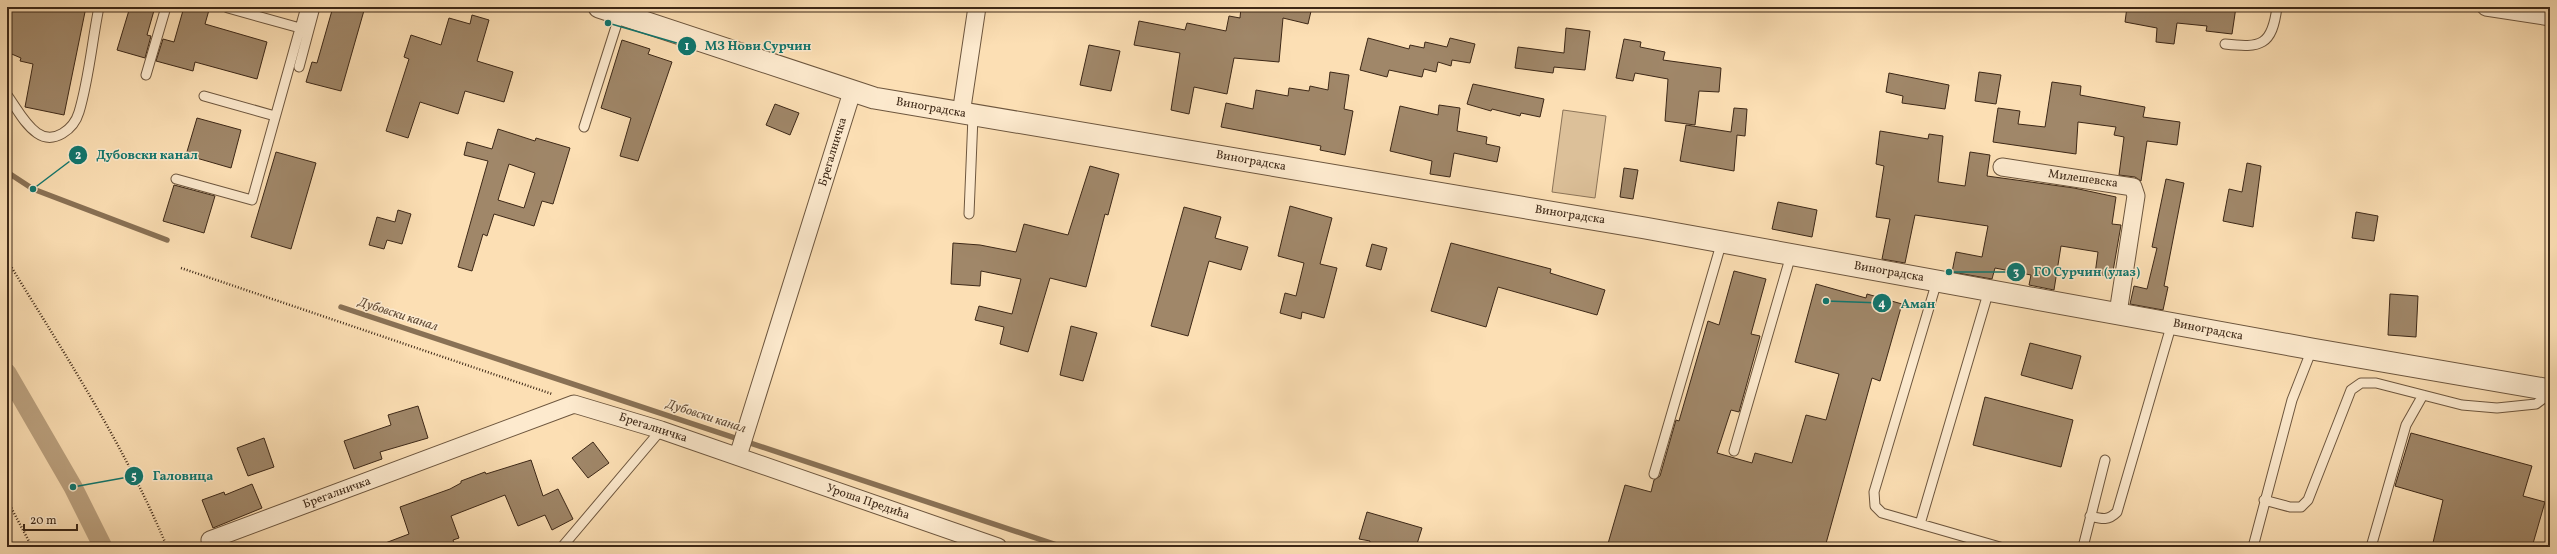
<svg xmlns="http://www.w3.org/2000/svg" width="2557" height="554" viewBox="0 0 2557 554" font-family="Vollkorn,serif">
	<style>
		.pitch { fill: #dcc099; stroke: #8c7458 }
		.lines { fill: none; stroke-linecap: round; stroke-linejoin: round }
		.stream { stroke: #897155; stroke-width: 5.5 }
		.canal { stroke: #bba17f; stroke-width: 19 }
		.building { fill: #a08769; stroke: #3d2817; fill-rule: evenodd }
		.service-casing { stroke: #6d563e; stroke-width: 11 }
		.minor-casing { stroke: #6d563e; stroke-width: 19 }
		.tertiary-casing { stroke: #6d563e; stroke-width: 23 }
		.path { stroke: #3d2817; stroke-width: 2.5; stroke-dasharray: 1 2; stroke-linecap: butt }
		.service { stroke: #fdeace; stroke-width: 9 }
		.minor { stroke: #fdeace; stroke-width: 17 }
		.tertiary { stroke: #fdeace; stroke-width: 21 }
		.labels { text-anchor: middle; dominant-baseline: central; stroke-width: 3; stroke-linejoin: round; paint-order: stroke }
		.street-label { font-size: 12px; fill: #3d2817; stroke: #fdeace }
		.water-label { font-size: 13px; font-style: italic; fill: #634c36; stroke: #fdeace }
		.leader { fill: none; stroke: #0f766e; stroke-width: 1.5 }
		.callout-dot { fill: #0f766e; stroke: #fdeace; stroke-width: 1.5 }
		.mark-label { font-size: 12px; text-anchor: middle; font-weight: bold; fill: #fff }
		.callout-label { font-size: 13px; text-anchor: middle; font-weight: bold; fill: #0f766e; stroke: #fdeace; stroke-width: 3; stroke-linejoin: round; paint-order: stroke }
	</style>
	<rect width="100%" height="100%" fill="#fcdfb4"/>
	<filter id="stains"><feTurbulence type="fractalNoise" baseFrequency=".005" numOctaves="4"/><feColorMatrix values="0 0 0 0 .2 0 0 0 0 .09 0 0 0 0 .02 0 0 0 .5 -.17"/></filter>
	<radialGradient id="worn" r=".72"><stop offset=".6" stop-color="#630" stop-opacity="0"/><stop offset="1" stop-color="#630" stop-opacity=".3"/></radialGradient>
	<path class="pitch" d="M1563 110 1606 116 1595 198 1552 192Z"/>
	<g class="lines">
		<path class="stream" d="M7 172 33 189 167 240
			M341 307 1063 547"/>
		<path class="canal" d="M7 373 73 487 103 547"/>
	</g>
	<path class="building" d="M7 7H86L64 115 25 107 33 64 20 61 21 58 7 52Z
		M130 7H155L147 35 151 36 145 58 117 50Z
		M184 7 209 10 205 24 267 42 257 79 195 62 193 71 156 61 163 39 174 42Z
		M333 7H365L341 91 306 82 312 62 317 63Z
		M1241 7H1312L1308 24 1283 18 1279 62 1234 58 1227 94 1194 87 1189 114 1171 110 1180 53 1134 45 1139 21 1185 30 1187 23 1226 31 1229 16 1240 18Z
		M2127 7H2236L2232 34 2206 31 2207 26 2177 23 2174 44 2156 42 2157 28 2125 22Z
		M472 15 489 20 477 61 513 72 504 102 465 91 458 114 420 102 408 138 386 131 409 59 404 57 411 35 441 45 449 18 470 24Z
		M1566 28 1590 31 1585 70 1554 67 1553 73 1515 68 1518 47 1564 53Z
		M1368 38 1409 49 1410 45 1424 48 1425 42 1447 47 1450 38 1475 44 1470 63 1452 60 1451 66 1438 62 1436 72 1424 69 1422 77 1389 70 1387 77 1360 70Z
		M1624 39 1641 42 1640 47 1665 52 1663 60 1721 68 1719 92 1699 91 1695 125 1665 121 1668 79 1635 73 1633 81 1616 78Z
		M622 40 650 49 648 54 672 62 638 161 620 156 631 118 601 108Z
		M1089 45 1120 51 1111 91 1080 85Z
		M1330 72 1349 75 1344 109 1353 111 1345 155 1320 150 1321 146 1221 127 1226 103 1253 109 1256 90 1288 96 1289 88 1309 91 1310 86 1328 90Z
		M1979 72 2001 75 1996 104 1975 101Z
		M1889 73 1949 85 1945 109 1902 103 1903 96 1886 92Z
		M2052 82 2081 86 2080 95 2145 107 2143 117 2180 122 2177 145 2147 141 2141 181 2135 177 2119 175 2124 137 2114 135 2116 127 2078 122 2076 154 1993 142 1998 108 2020 111 2018 124 2045 127Z
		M1473 84 1544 99 1540 117 1521 113 1520 116 1492 109 1491 111 1467 104Z
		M775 104 799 113 790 135 766 125Z
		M1439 105 1460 108 1457 131 1487 137 1486 144 1500 147 1497 162 1454 153 1450 177 1430 174 1432 161 1390 151 1400 106 1438 115Z
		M1734 108 1747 109 1745 136 1737 135 1734 171 1680 161 1686 125 1731 132Z
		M197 118 241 130 231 168 186 155Z
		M498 129 535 141 536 138 570 148 553 204 542 201 534 226 494 214 487 236 483 234 472 271 458 267 488 161 464 155 467 142 492 149ZM509 164 535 173 524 208 498 200Z
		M1880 131 1928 139 1929 134 1943 136 1938 182 1965 186 1970 152 1990 155 1987 176 2074 188 2116 197 2112 224 2121 225 2112 277 2095 274 2098 252 2061 246 2054 290 2029 285 2031 275 1995 268 1992 279 1952 272 1956 252 1982 257 1988 226 1915 215 1905 263 1882 259 1890 219 1876 217 1884 166 1876 164Z
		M276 152 316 163 291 249 251 237Z
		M2247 163 2261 166 2253 227 2223 221 2229 189 2242 192Z
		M1090 166 1119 174 1108 215 1105 214 1086 287 1050 278 1028 352 1000 344 1004 327 975 320 979 306 1012 314 1021 279 981 271 980 286 951 284 953 243 980 245 1016 252 1024 224 1068 235Z
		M1624 168 1638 170 1633 199 1620 197Z
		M2166 179 2184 183 2164 286 2168 287 2163 310 2130 304 2134 286 2147 289 2157 248 2152 247Z
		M174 185 215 196 204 233 163 221Z
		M1778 202 1817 210 1812 237 1772 229Z
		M1290 206 1332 218 1320 264 1337 268 1324 318 1302 312 1301 319 1280 313 1285 293 1296 296 1304 263 1278 256Z
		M1184 207 1221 217 1215 238 1248 247 1241 270 1209 261 1188 336 1151 326Z
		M398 210 411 214 402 244 387 240 384 249 369 245 377 217 395 222Z
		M2356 212 2378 216 2374 241 2352 238Z
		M1451 243 1551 269 1550 273 1605 290 1597 315 1498 287 1486 327 1431 311Z
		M1372 244 1387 248 1381 270 1366 266Z
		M1734 271 1766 279 1751 334 1760 336 1739 412 1731 410 1717 453 1752 463 1755 453 1792 463 1806 415 1826 420 1839 374 1795 362 1816 284 1866 298 1867 294 1902 304 1880 381 1872 378 1825 547H1607L1625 485 1651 492 1654 480 1660 476 1676 420 1679 421 1708 321 1719 325Z
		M2390 294 2418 296 2416 337 2388 335Z
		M1071 326 1097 333 1083 381 1060 375Z
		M2030 343 2081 356 2072 389 2021 375Z
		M1985 397 2073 420 2061 467 1973 445Z
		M418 406 428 438 380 452 382 459 354 469 344 441 391 425 388 415Z
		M2411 433 2532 466 2523 496 2545 502 2532 547H2432L2443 500 2395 486Z
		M264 438 274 467 248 476 237 448Z
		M593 442 609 463 588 478 572 458Z
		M531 460 543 496 558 489 573 519 552 530 545 515 518 526 505 495 451 516 459 538 453 540 456 547H380V545L409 534 400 507 450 489 461 483V481L485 472 486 474Z
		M252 484 262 508 213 528 202 500 224 492 225 495Z
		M1367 512 1422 528 1416 547H1369L1370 541 1359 539Z"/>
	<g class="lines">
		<g class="service-casing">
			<path id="service" d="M228 8 300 28
				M2225 44C2261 48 2272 46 2277 7
				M299 67 315 7
				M146 75 166 7
				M7 95C16 107 24 124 37 133 54 145 74 129 79 112 89 79 92 41 99 7
				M204 96 275 116
				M584 127 620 14
				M176 179 252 200 306 7
				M969 214 973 116
				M1937 281 1874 492 1875 506 1882 513 2000 547
				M1734 451 1791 255
				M1654 474 1722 241
				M2264 500 2290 507H2301L2308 500 2351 390 2361 383H2376L2462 405 2497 408 2536 404 2544 398 2547 390
				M2090 516C2102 519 2108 521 2117 512L2172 323
				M1920 524 1989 290
				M562 547 661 430
				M2083 547 2105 460
				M2253 547 2292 400 2312 349
				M2371 547 2406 425 2423 395"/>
		</g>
		<g class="minor-casing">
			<path id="minor" d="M2486 7 2550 17
				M961 114 977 7
				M2002 167 2133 187 2136 196 2118 313
				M738 456 852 92
				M210 540 574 404 661 430 998 547"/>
		</g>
		<g class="tertiary-casing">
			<path id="tertiary" d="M599 7 874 98 1645 228 2312 349 2550 390"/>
		</g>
		<path class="path" d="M7 260C64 353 125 446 167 547
			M181 268 552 394
			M7 500 32 547
			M188 547 195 545
			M2544 547 2550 532"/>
		<use href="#service" class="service"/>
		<use href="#minor" class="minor"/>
		<use href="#tertiary" class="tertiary"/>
	</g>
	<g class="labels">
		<g class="street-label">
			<text transform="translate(931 108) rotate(10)">Виноградска</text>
			<text transform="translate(833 152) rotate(-73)">Брегалничка</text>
			<text transform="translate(1251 161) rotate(10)">Виноградска</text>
			<text transform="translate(2083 179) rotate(8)">Милешевска</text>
			<text transform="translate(1570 215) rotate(9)">Виноградска</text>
			<text transform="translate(1889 272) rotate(10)">Виноградска</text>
			<text transform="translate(2208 330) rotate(11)">Виноградска</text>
			<text transform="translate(653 428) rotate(18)">Брегалничка</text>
			<text transform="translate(337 493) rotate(-20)">Брегалничка</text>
			<text transform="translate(868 502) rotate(19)">Уроша Предића</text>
		</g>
		<g class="water-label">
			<text transform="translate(398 315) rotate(18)">Дубовски канал</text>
			<text transform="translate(706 417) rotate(18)">Дубовски канал</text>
		</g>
	</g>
	<path class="leader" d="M608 23L687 46M33 189L78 155M1949 272L2016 272M1826 301L1882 303M73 487L134 476"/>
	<g class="callout-dot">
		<circle cx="608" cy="23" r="4"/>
		<circle cx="33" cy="189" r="4"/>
		<circle cx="1949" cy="272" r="4"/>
		<circle cx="1826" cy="301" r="4"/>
		<circle cx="73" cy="487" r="4"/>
		<circle cx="687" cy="46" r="10"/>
		<circle cx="78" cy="155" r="10"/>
		<circle cx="2016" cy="272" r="10"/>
		<circle cx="1882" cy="303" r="10"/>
		<circle cx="134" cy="476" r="10"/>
	</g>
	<g class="mark-label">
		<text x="687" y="50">1</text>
		<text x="78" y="159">2</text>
		<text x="2016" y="276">3</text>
		<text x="1882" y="307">4</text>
		<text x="134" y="480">5</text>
	</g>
	<g class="callout-label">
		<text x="758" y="50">МЗ Нови Сурчин</text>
		<text x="147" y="159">Дубовски канал</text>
		<text x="2087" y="276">ГО Сурчин (улаз)</text>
		<text x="1918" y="308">Аман</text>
		<text x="183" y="480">Галовица</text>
	</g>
	<rect width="2557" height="554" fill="none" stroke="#fcdfb4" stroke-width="24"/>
	<rect x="8" y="8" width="2541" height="538" fill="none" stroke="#3d2817" stroke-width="2"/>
	<rect x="12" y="12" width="2533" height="530" fill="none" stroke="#3d2817"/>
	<path d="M24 524v6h53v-6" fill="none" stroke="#3d2817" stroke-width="2"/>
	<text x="30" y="524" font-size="12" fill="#3d2817" stroke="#fdeace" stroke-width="3" paint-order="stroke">20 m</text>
	<rect width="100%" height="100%" filter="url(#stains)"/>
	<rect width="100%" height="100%" fill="url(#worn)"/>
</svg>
